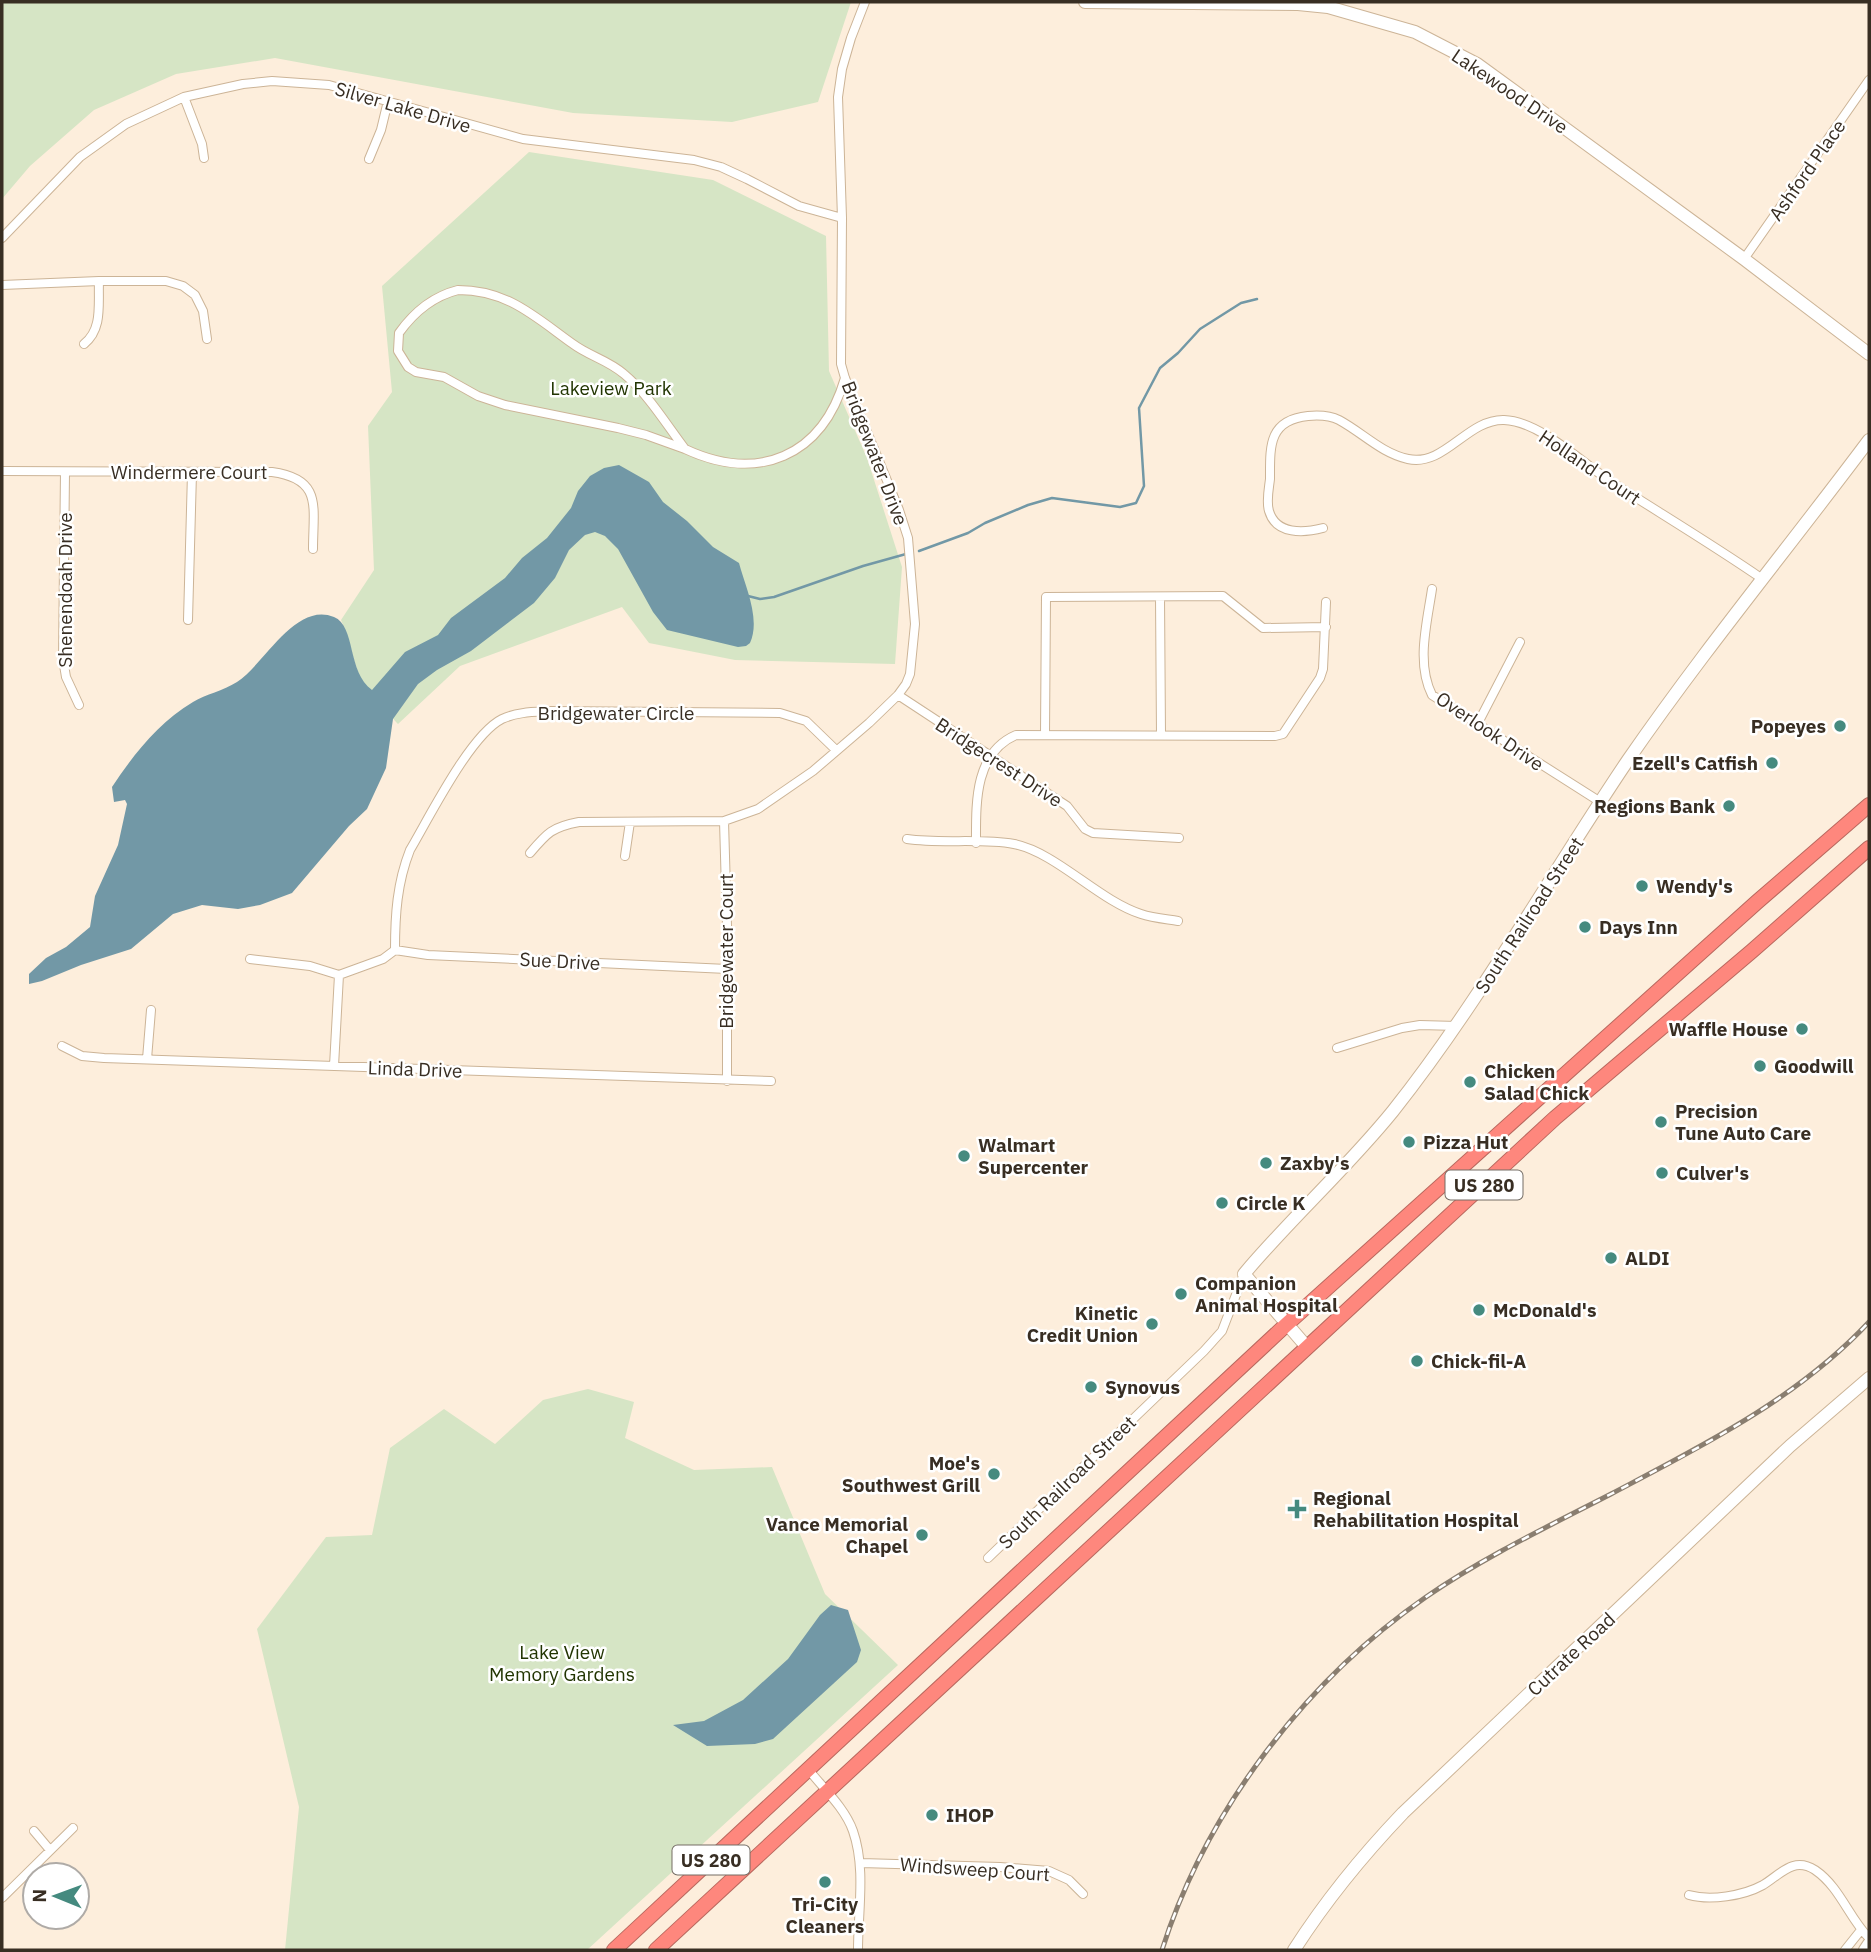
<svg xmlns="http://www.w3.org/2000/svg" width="1871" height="1952" viewBox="0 0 1871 1952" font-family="'IBM Plex Sans',sans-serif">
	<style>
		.green { fill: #d6e5c5 }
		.water { fill: #7298a6 }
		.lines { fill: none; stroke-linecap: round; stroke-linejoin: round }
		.stream { stroke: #7298a6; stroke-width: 2.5 }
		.street-casing { stroke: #ccb497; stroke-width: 10 }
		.secondary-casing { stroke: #ccb497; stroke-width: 14 }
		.highway-casing { stroke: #b9685e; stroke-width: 16 }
		.street { stroke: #fff; stroke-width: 8 }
		.secondary { stroke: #fff; stroke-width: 12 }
		.highway { stroke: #fe877d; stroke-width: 14 }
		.rail-casing { stroke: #8a7e70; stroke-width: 5 }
		.rail { stroke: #fff; stroke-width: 2.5; stroke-dasharray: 8; stroke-linecap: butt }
		.poi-dot { fill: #458a7f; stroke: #fff; stroke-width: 2.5 }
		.labels { text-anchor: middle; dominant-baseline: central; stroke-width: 5; stroke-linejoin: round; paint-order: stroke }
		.shield { fill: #fff; stroke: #746d65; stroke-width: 2 }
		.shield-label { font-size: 18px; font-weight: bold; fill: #382e23 }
		.street-label { font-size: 19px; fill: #382e23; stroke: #fff }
		.park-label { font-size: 19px; fill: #223502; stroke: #fff }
		.poi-label { font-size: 19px; font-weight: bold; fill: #382e23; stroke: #fff; text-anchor: start }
	</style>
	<rect width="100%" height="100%" fill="#fdeedc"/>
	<path class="green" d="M2 2H851L818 102 732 122 573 113 275 58 176 74 94 110 30 166 2 199Z
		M529 152 713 180 826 236 829 371 867 458 902 567 895 664 735 660 649 643 622 607 460 666 398 724C392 718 362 682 360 677 352 658 350 639 341 620L374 570 368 426 392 392 382 286Z
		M588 1389 634 1402 625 1438 694 1470 772 1467 825 1594 898 1665 587 1950H285L299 1807 257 1629 326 1537 372 1535 390 1448 444 1409 495 1444 543 1400Z"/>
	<path class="water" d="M619 465 649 482 663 502 687 521 713 547 739 563C745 586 761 619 750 643L746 646 738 647 667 630 653 612 618 549 605 536 595 532 585 535 569 550 555 578 534 603 471 651 437 670 418 684 393 719 386 768 367 809 349 826 292 893 260 905 238 909 202 905 173 914 131 949 81 965 42 981 29 984V974L46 958 66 947 90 927 95 896 118 845 127 804 125 800 114 802 112 787C134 754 158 723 193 702 206 694 223 691 237 682 263 666 295 601 334 617 356 626 347 672 372 690L405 652 438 635 451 618 505 578 522 558 547 538 571 508 578 491 590 476 604 468Z
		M831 1605 848 1610 861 1650 857 1662 773 1739 755 1744 707 1746 673 1725 704 1721 743 1700 788 1659 820 1615Z"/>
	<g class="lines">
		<path class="stream" d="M919 551 968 533 985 523 1028 505 1052 498 1120 507 1136 503 1144 486 1139 408 1160 368 1178 353 1200 329 1241 303 1257 299
			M748 596 760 599 774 597 863 566 906 554"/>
		<g class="street-casing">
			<path id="street" d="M184 97 202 144 204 158
				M369 159 381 130 388 101
				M2 238 80 157 126 124 184 97 243 84 272 81 329 85 523 139 694 160 721 167 747 179 799 206 842 218
				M1744 259 1869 80
				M2 285 99 281H166L183 286 195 295 203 311 207 339
				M458 290C508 290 535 317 573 344 589 356 608 360 624 374 648 394 666 424 685 449L646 435 618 428 505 405 478 396 444 377 416 372 408 367 398 351 399 333C414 312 434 296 458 290Z
				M84 344C103 329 98 304 99 281
				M685 449C758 483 822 457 845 378
				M2 471 272 472C323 479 313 507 313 549
				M65 472 63 659 66 677 79 705
				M1323 528C1304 533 1276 535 1269 511 1266 501 1269 488 1270 479 1270 447 1268 420 1308 416 1319 415 1329 415 1339 420 1363 433 1381 453 1408 459 1445 467 1467 419 1504 420 1540 421 1583 464 1613 483 1663 515 1713 545 1761 578
				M1432 589C1427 623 1416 663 1432 695L1602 803
				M1160 597 1161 735
				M188 620 192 473
				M898 695 1067 806 1085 829 1093 833 1179 838
				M1478 723 1520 642
				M1045 734 1046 597 1223 596 1263 628 1326 627
				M724 821 727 926V1081
				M907 839C942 844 981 838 1014 844 1057 853 1098 900 1141 914 1153 918 1166 919 1178 921
				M976 843C976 804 974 753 1016 735L1275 736 1283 734 1320 678 1323 669 1326 602
				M530 853C547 833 552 827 579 822L724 821 758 809 813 771 869 723 898 695 906 684 910 674 915 624 908 538 899 510 845 378 841 364 842 218 838 97 842 69 851 38 865 2
				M625 856 630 822
				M395 950 428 955 727 969
				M250 959 310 966 339 975
				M339 975 383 959 395 950C395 915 397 883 410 850 429 818 470 735 502 719 517 712 534 712 550 711L780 713 806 721 836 750
				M62 1046 82 1056 104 1058 771 1081
				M1337 1048 1402 1028 1420 1025 1457 1026
				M147 1059 151 1010
				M334 1066 339 975
				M988 1558 1204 1351 1222 1331 1244 1274
				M808 1769C823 1788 845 1808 853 1831 866 1868 858 1911 858 1950
				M34 1831 50 1850
				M861 1863 1000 1867 1049 1871 1069 1880 1083 1894
				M1689 1895C1710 1901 1743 1896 1763 1885 1780 1875 1793 1856 1815 1870 1840 1887 1849 1918 1869 1938
				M2 1898 73 1828
				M1845 1950 1861 1930"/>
		</g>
		<g class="secondary-casing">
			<path id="secondary" d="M1085 2 1298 4 1328 7 1415 32 1477 64 1744 259 1869 354
				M1306 1346 1244 1274C1291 1218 1347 1168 1393 1111 1481 1000 1549 877 1628 760 1704 650 1789 547 1869 440
				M1294 1950C1326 1900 1362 1856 1403 1813L1790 1446 1869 1378
				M1865 1950 1869 1944"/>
		</g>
		<g class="highway-casing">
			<path id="highway" d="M614 1950 1287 1324 1757 902 1869 805
				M656 1950 1555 1118 1752 951 1869 848"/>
		</g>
		<use href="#street" class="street"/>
		<use href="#secondary" class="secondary"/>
		<use href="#highway" class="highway"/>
		<g class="rail-casing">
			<path id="rail" d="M1162 1950C1206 1811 1306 1680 1426 1597 1484 1557 1549 1526 1611 1494 1702 1446 1797 1399 1869 1322"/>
		</g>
		<use href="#rail" class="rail"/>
	</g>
	<g class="poi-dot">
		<circle cx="1840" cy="726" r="7"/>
		<circle cx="1772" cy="763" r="7"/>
		<circle cx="1729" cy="806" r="7"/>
		<circle cx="1642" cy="886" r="7"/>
		<circle cx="1585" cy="927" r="7"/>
		<circle cx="1802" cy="1029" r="7"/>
		<circle cx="1760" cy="1066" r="7"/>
		<circle cx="1470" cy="1082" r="7"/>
		<circle cx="1661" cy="1122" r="7"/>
		<circle cx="1409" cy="1142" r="7"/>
		<circle cx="964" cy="1156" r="7"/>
		<circle cx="1266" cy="1163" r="7"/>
		<circle cx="1662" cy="1173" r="7"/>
		<circle cx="1222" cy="1203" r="7"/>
		<circle cx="1611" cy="1258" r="7"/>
		<circle cx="1181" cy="1294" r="7"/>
		<circle cx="1479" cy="1310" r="7"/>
		<circle cx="1152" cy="1324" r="7"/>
		<circle cx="1417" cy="1361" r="7"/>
		<circle cx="1091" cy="1387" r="7"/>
		<circle cx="994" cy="1474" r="7"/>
		<path d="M1293.5 1498.5h7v7h7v7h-7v7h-7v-7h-7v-7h7z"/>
		<circle cx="922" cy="1535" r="7"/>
		<circle cx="932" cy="1815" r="7"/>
		<circle cx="825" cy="1882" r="7"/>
	</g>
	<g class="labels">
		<g class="shield">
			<rect x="1445.5" y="1170.5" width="77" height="29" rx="5"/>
			<rect x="672.5" y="1845.5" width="77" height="29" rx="5"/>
		</g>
		<g class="shield-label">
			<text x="1484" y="1185">US 280</text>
			<text x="711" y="1860">US 280</text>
		</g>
		<g class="street-label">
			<text transform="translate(1510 91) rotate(34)">Lakewood Drive</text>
			<text transform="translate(403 107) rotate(16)">Silver Lake Drive</text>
			<text transform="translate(1807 170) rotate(-55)">Ashford Place</text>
			<text transform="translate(875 453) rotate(69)">Bridgewater Drive</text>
			<text transform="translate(1590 467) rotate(34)">Holland Court</text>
			<text x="189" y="472">Windermere Court</text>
			<text transform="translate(65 590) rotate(-90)">Shenendoah Drive</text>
			<text x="616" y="713">Bridgewater Circle</text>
			<text transform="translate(1490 731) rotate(34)">Overlook Drive</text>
			<text transform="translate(999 762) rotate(33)">Bridgecrest Drive</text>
			<text transform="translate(1529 915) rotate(-57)">South Railroad Street</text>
			<text transform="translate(726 951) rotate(-90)">Bridgewater Court</text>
			<text transform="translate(560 961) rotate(3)">Sue Drive</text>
			<text transform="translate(415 1069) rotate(2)">Linda Drive</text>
			<text transform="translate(1067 1482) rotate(-44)">South Railroad Street</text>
			<text transform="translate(1571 1654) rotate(-43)">Cutrate Road</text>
			<text transform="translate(975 1869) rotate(4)">Windsweep Court</text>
		</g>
		<g class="park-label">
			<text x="611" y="388">Lakeview Park</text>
			<text x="562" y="1652">Lake View<tspan x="562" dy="22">Memory Gardens</tspan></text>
		</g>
		<g class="poi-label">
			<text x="1826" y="726" text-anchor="end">Popeyes</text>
			<text x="1758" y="763" text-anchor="end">Ezell's Catfish</text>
			<text x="1715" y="806" text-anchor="end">Regions Bank</text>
			<text x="1656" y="886">Wendy's</text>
			<text x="1599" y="927">Days Inn</text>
			<text x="1788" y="1029" text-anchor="end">Waffle House</text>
			<text x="1774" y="1066">Goodwill</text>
			<text x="1484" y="1071">Chicken<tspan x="1484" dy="22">Salad Chick</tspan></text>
			<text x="1675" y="1111">Precision<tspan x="1675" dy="22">Tune Auto Care</tspan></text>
			<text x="1423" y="1142">Pizza Hut</text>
			<text x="978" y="1145">Walmart<tspan x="978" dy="22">Supercenter</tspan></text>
			<text x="1280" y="1163">Zaxby's</text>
			<text x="1676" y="1173">Culver's</text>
			<text x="1236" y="1203">Circle K</text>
			<text x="1625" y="1258">ALDI</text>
			<text x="1195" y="1283">Companion<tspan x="1195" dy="22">Animal Hospital</tspan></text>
			<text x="1493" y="1310">McDonald's</text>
			<text x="1138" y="1313" text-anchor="end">Kinetic<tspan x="1138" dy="22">Credit Union</tspan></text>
			<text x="1431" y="1361">Chick-fil-A</text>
			<text x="1105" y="1387">Synovus</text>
			<text x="980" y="1463" text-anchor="end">Moe's<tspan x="980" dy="22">Southwest Grill</tspan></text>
			<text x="1313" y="1498">Regional<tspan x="1313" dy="22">Rehabilitation Hospital</tspan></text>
			<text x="908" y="1524" text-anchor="end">Vance Memorial<tspan x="908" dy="22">Chapel</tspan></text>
			<text x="946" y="1815">IHOP</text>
			<text x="825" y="1904" text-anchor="middle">Tri-City<tspan x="825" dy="22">Cleaners</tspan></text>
		</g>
	</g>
	<rect width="1871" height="1952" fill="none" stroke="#382e23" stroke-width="7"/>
	<g transform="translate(56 1896) rotate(271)"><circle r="33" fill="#ffffff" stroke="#afaba7" stroke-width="2"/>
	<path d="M0-5L12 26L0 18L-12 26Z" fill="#458a7f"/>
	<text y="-10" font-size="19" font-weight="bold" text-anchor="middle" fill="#382e23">N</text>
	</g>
</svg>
